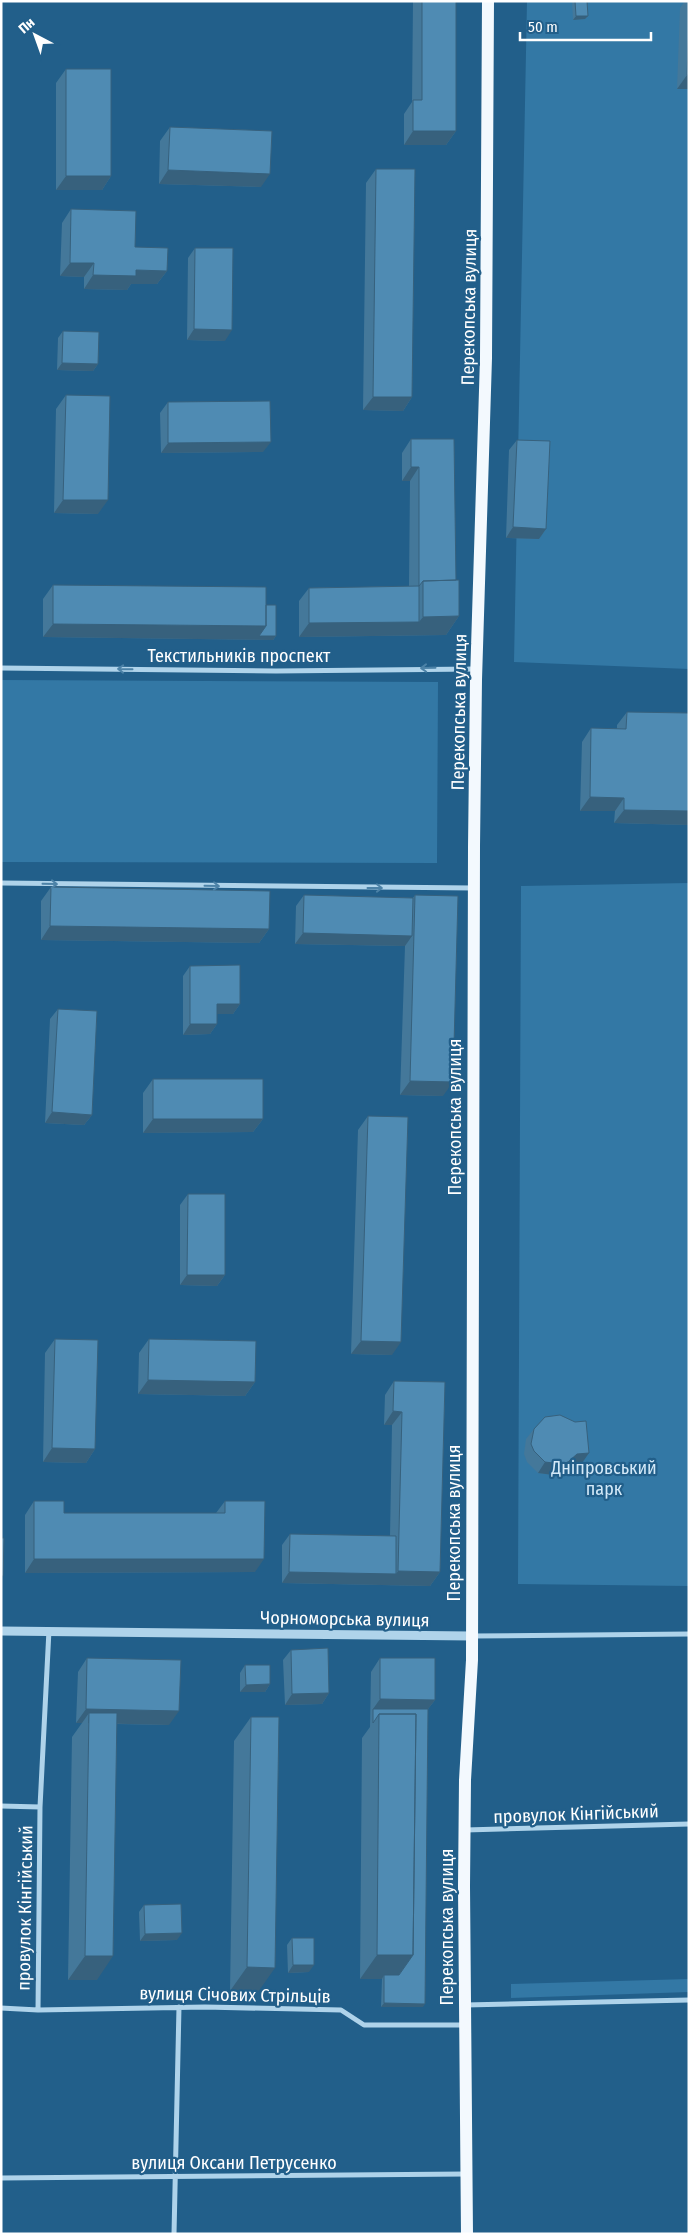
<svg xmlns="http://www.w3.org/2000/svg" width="690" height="2235" viewBox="0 0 690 2235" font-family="'Fira Sans Condensed',sans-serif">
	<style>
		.green { fill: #3378a5 }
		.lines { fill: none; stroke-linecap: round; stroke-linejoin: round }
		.minor { stroke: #afd3ea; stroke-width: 5 }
		.tertiary { stroke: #afd3ea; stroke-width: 9 }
		.primary { stroke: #f3f9fe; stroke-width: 12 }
		.wall { fill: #44789a }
		.shaded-wall { fill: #37617d }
		.building { fill: #4f8bb3; stroke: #37617d }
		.oneway { stroke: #4c82a7 }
		.labels { text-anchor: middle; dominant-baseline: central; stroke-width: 4.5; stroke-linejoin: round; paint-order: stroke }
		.street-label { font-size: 18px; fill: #fff; stroke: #225f8a }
		.park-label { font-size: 18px; fill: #d3e9f8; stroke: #225f8a }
	</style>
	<rect width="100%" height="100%" fill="#225f8a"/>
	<path class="green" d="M527 1H689V669L514 662Z
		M1 680 438 682 437 863 1 862Z
		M689 883V1586L518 1584 521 886Z
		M689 1979V1992L511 1998V1984Z"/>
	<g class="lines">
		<path class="minor" d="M1 668 276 671 476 669
			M1 883 473 888
			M472 1636 689 1634
			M1 1806 40 1807
			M465 1830 689 1824
			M465 2005 689 2000
			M1 2008 38 2010 205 2007 341 2010 364 2025H465
			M38 2010 40 1807 49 1630
			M1 2178 466 2174
			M174 2234 179 2007"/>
		<path class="tertiary" d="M1 1631 472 1636"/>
		<path class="primary" d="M467 2234 464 1886 465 1780 472 1660 474 847 476 680 486 358 488 1"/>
	</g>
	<path class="wall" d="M413 1H456V131L446 145H404V114L412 102Z
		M572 1H587L588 16 585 19 573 20Z
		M685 1H689V89H677L680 8Z
		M66 69 111 176 102 190H56V83Z
		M170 127 261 187 159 184 160 141Z
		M376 169 412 397 403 411 363 410 366 183Z
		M71 209 135 247 167 271 157 284H131L127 290 84 289V277L60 276 62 223Z
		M195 248 225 341 187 340 188 258Z
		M63 331 98 364 93 371 57 370 58 338Z
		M66 395 98 514 54 513 56 409Z
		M168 402 263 452 161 453 160 413Z
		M411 439 459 616 446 635 299 637V601L309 588 409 586 410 481H402V453Z
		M517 440 546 529 539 539 506 538 509 450Z
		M53 585 266 605 276 636 273 640 43 637V599Z
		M627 712 689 713V825L614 823 615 811H580L582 742 591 728 617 729V725Z
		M51 887 269 929 259 943 41 940V901Z
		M304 895 413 898 415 895 443 1096 400 1095 405 946 295 944 296 906Z
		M190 966 240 1004 233 1014H217V1024L210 1034 183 1035V976Z
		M58 1009 92 1115 84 1125 45 1123 50 1019Z
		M153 1079 263 1119 253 1132 143 1133V1093Z
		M368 1116 392 1355 351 1354 358 1130Z
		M188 1194 225 1275 217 1286 180 1285V1205Z
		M55 1339 95 1449 86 1463 43 1462 45 1353Z
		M149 1339 255 1382 245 1396 138 1394 139 1353Z
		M394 1381 445 1382 440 1572 430 1586 282 1583V1545L290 1534 390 1536 392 1425H384L385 1395Z
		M534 1429 582 1463 569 1464 561 1472 553 1475 538 1473 527 1462 524 1454 526 1439Z
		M34 1501 64 1513H216L225 1501 255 1572 25 1573V1515Z
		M291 1650 329 1693 322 1704 285 1705 283 1660Z
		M87 1658 169 1725 117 1724 97 1980H68L72 1737 82 1723H76L78 1672Z
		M380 1658 435 1700 428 1709 423 2007H381L382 1979H360L362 1738 370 1727 371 1672Z
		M245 1665 270 1684 265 1692H240V1673Z
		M251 1717 258 1992 230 1991 234 1741Z
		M144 1905 177 1940 140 1941 139 1912Z
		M292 1938 309 1972 288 1973 287 1945Z"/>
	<path class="shaded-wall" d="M576 16H588L585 19 573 20Z
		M687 75H689V89H677Z
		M413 131H456L446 145H404Z
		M168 170 270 174 261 187 159 184Z
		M66 176H111L102 190H56Z
		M70 263H94L84 277 60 276Z
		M136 270 167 271 157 284H131L127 290 84 289 93 275Z
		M194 329 232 330 225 341 187 340Z
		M62 363 98 364 93 371 57 370Z
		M373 397H412L403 411 363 410Z
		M271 442 263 452 161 453 168 443Z
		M411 467H419L410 481H402Z
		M63 500H108L98 514 54 513Z
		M513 527 546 529 539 539 506 538Z
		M459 616 446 635 299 637 309 623 419 622 423 617Z
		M53 624 266 626 276 636 273 640 43 637Z
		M590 797 624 798 615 811H580Z
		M624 810 689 811V825L614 823Z
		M50 926 269 929 259 943 41 940Z
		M303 933 412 936 405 946 295 944Z
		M217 1004H240L233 1014H210Z
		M190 1024H217L210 1034 183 1035Z
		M410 1081 453 1082 443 1096 400 1095Z
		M52 1112 92 1115 84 1125 45 1123Z
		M153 1119H263L253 1132 143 1133Z
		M187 1275H225L217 1286 180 1285Z
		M361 1341 401 1342 392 1355 351 1354Z
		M148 1380 255 1382 245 1396 138 1394Z
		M393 1411 402 1412 392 1425H384Z
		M52 1448 95 1449 86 1463 43 1462Z
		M589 1453 582 1463 569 1464 561 1472 553 1475 538 1473 545 1462 577 1454Z
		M34 1559H264L255 1572 25 1573Z
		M398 1571 440 1572 430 1586 282 1583 289 1572 396 1574Z
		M270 1684 265 1692H240L246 1685Z
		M329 1693 322 1704 285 1705 292 1694Z
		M380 1699 435 1700 425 1713 373 1709Z
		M86 1709 179 1711 169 1725 88 1723 89 1713 82 1723H76Z
		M182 1933 177 1940 140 1941 145 1934Z
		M377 1955H413L396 1979 384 1975 382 1979H360Z
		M85 1956H113L97 1980H68Z
		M293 1965H314L309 1972 288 1973Z
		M247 1967 275 1968 258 1992 230 1991Z
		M384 2003 425 2004 423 2007H381Z"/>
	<path class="building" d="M422 1H456V131H413V100H422Z
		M575 1H587L588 16H576Z
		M689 24V75H687Z
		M66 69H111V176H66Z
		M170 127 272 131 270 174 168 170Z
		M376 169H415L412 397H373Z
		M71 209 136 211 135 247 168 248 167 271 136 270V276L93 275 94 263H70Z
		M195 248H233L232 330 194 329Z
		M63 331 99 332 98 364 62 363Z
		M66 395 110 396 108 500H63Z
		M270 401 271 442 168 443V402Z
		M411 439H454L456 580 423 581 419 586V467H411Z
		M517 440 550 441 546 529 513 527Z
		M459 580V616L423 617V581Z
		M2 581V621H1V582Z
		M53 585 266 587V626L53 624Z
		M419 586V622L309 623V588Z
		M266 605H276V636H259L266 626Z
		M627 712 689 713V811L624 810V798L590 797 591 728 626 729Z
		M51 887 270 891 269 929 50 926Z
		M304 895 413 898 412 936 303 933Z
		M415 895 458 896 453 1082 410 1081Z
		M240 965V1004H217V1024H190V966Z
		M58 1009 97 1011 92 1115 52 1112Z
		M153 1079H263V1119H153Z
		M368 1116 408 1117 401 1342 361 1341Z
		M188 1194H225V1275H187Z
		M55 1339 98 1340 95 1449 52 1448Z
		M149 1339 256 1341 255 1382 148 1380Z
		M394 1381 445 1382 440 1572 398 1571 402 1412 393 1411Z
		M560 1415 575 1422 586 1421 589 1453 577 1454 568 1462 561 1464 545 1462 534 1451 531 1444 534 1429 545 1417Z
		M34 1501H64V1513H225V1501H265L264 1559H34Z
		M290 1534 396 1536V1574L289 1572Z
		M1 1538H4L3 1576H1Z
		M328 1648 329 1693 292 1694 291 1650Z
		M87 1658 181 1660 179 1711 86 1709Z
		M380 1658H435V1700L380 1699Z
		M245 1665H270V1684L246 1685Z
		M373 1709H428L425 2004 384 2003V1975H399L413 1955 416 1714H379L373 1723Z
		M89 1713H117L113 1956H85Z
		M379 1714H416L413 1955H377Z
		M251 1717H279L275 1968 247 1967Z
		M181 1904 182 1933 145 1934 144 1905Z
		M292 1938H314V1965H293Z"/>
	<defs><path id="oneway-shaft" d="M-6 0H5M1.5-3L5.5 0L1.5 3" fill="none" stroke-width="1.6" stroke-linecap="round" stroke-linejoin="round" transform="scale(1.25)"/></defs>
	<g class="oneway">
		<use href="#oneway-shaft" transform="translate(428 668) rotate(179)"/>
		<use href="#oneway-shaft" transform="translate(125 669) rotate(-179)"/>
		<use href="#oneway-shaft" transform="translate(50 884) rotate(1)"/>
		<use href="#oneway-shaft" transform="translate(212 886) rotate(1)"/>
		<use href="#oneway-shaft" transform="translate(375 888)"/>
	</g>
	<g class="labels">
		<g class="street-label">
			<text transform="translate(469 307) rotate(-89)">Перекопська вулиця</text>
			<text x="239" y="656">Текстильників проспект</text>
			<text transform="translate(459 712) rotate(-89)">Перекопська вулиця</text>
			<text transform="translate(455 1117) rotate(-90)">Перекопська вулиця</text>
			<text transform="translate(454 1523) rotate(-90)">Перекопська вулиця</text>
			<text transform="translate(345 1619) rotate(1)">Чорноморська вулиця</text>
			<text transform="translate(576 1814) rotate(-2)">провулок Кінгійський</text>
			<text transform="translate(25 1908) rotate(-89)">провулок Кінгійський</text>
			<text transform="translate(447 1927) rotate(-90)">Перекопська вулиця</text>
			<text transform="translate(235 1995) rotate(1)">вулиця Січових Стрільців</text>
			<text x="234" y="2163">вулиця Оксани Петрусенко</text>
		</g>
		<g class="park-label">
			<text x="604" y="1468">Дніпровський<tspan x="604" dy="21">парк</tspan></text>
		</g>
	</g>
	<rect width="690" height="2235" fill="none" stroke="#ffffff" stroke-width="5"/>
	<g transform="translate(35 35) rotate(319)" stroke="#225f8a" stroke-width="4" paint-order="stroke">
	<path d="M0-4L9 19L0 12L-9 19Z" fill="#ffffff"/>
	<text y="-8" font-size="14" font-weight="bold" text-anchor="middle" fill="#ffffff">Пн</text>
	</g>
	<path d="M520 32v8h131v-8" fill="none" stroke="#ffffff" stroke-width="2.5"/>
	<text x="528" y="32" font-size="15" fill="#ffffff" stroke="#225f8a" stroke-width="4" paint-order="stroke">50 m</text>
</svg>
